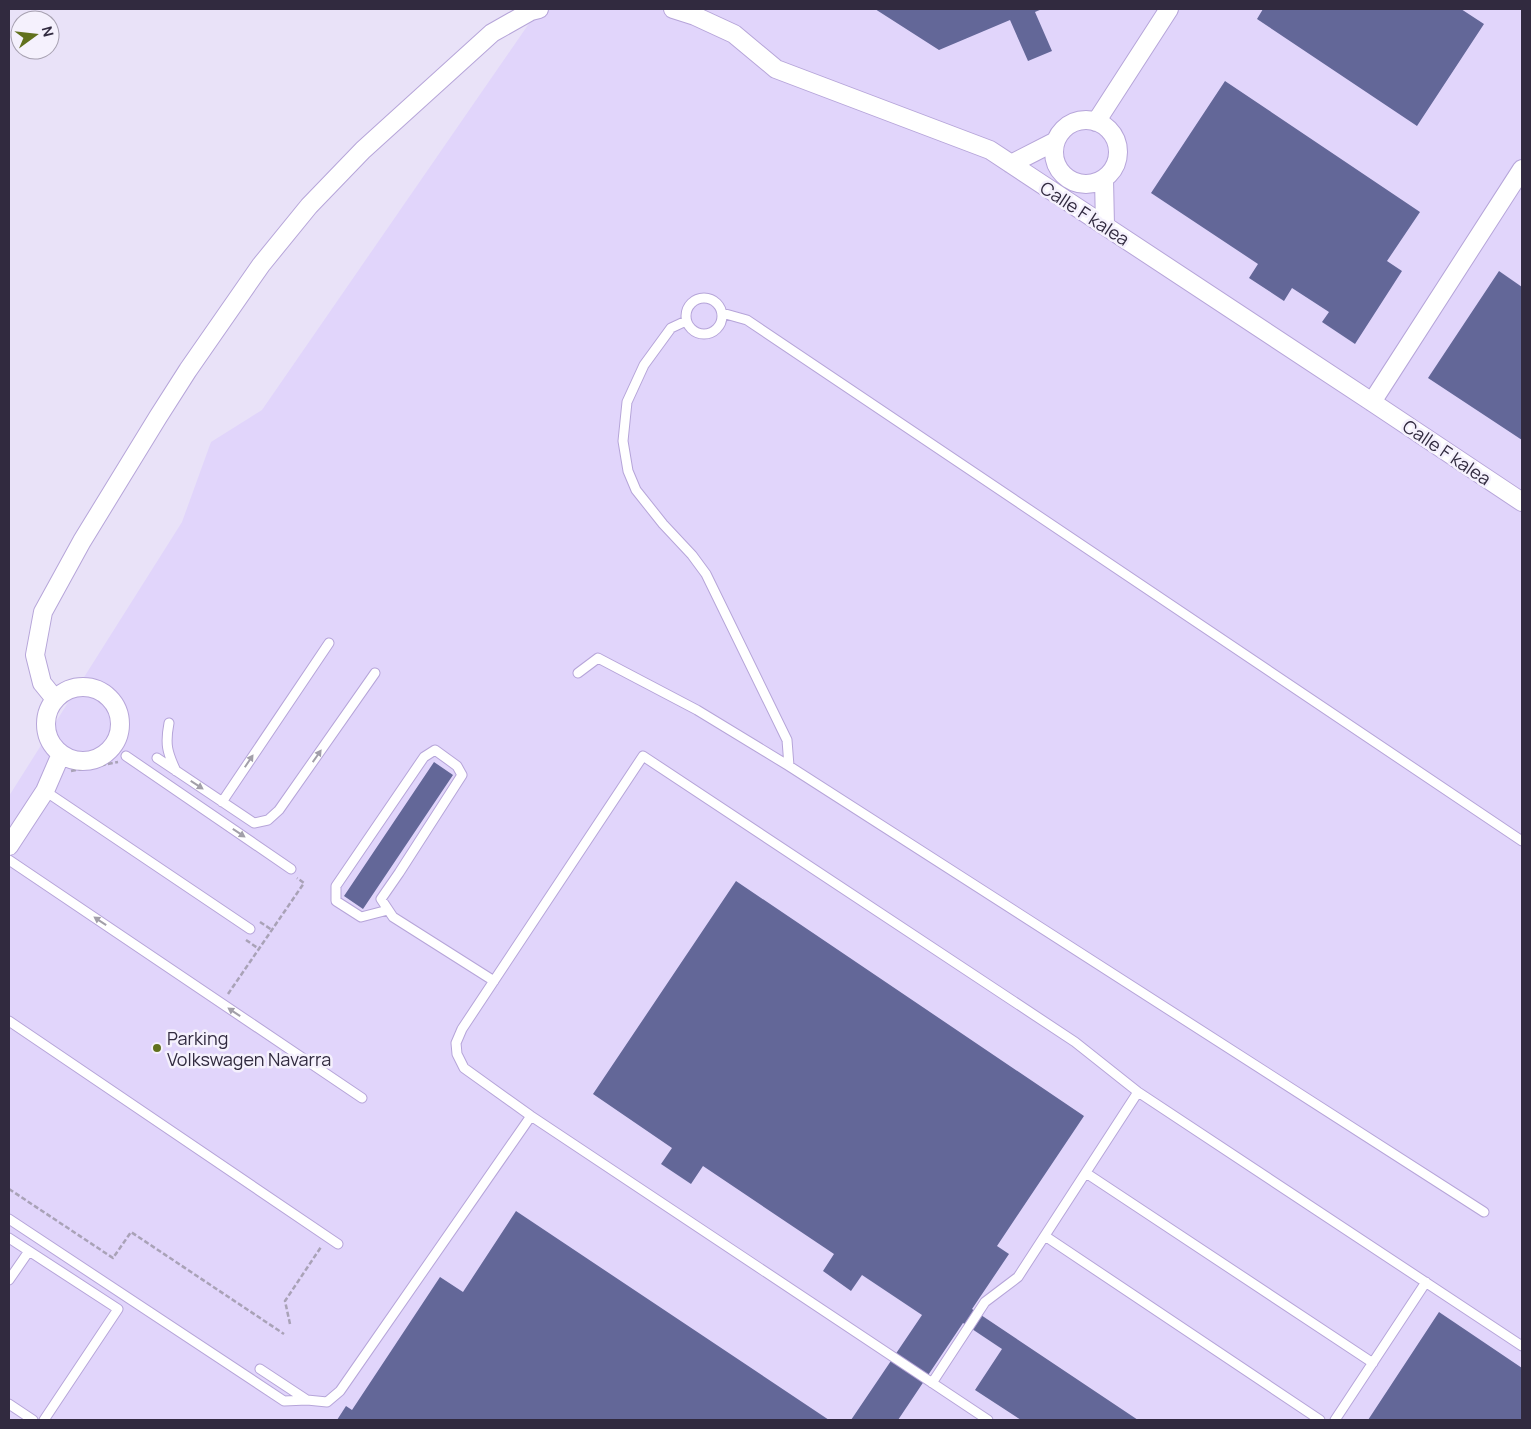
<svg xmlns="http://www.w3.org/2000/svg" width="1531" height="1429" viewBox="0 0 1531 1429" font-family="Manrope,sans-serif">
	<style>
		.built { fill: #e1d5fb }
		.building { fill: #636798 }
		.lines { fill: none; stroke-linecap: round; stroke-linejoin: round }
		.lane-casing { stroke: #b6a5d9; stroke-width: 11 }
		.street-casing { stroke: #b6a5d9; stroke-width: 20 }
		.path { stroke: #a9a2b7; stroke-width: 2.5; stroke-dasharray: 5 2.5; stroke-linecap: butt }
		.lane { stroke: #fff; stroke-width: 9 }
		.street { stroke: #fff; stroke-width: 18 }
		.oneway { fill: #a29fa9 }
		.poi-dot { fill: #61711d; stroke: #f5f1fd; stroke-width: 2 }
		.labels { text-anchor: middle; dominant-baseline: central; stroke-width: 5; stroke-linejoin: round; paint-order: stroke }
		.street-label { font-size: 18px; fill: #312a3f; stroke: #f5f1fd }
		.poi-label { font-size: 18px; fill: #312a3f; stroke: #f5f1fd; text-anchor: start }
	</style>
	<rect width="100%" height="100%" fill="#e9e2f8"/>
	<path class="built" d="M539 9H1522V1420H9V796L182 522 211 442 262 410Z"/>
	<path class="building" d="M875 9H1042L1035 12 1052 51 1028 61 1010 20 939 50Z
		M1263 9H1461L1484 24 1417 126 1257 19Z
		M1225 81 1420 212 1387 261 1402 271 1355 344 1322 322 1329 312 1292 288 1284 301 1249 278 1258 264 1151 193Z
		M1499 271 1522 287V440L1428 378Z
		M434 762 453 775 363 909 344 896Z
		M736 881 1084 1116 997 1246 1009 1254 972 1309 1138 1420H1021L975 1390 1002 1349 963 1323 898 1420H851L922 1315 862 1275 851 1291 823 1271 834 1254 703 1166 691 1184 661 1164 672 1148 593 1094Z
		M516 1211 829 1420H337L346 1406 352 1410 440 1277 463 1292Z
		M1439 1312 1522 1368V1420H1368Z"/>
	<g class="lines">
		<g class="lane-casing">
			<path id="lane" d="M686 316a18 18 0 1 1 36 0a18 18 0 1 1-36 0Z
				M722 313 747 320 1522 841
				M686 321 671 328 644 365 627 402 623 441 628 471 636 490 663 524 692 555 706 574 787 740 789 766
				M578 673 598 658 697 710 789 766 1484 1212
				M169 723C165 744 167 752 176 771
				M126 756 291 869
				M157 758 254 823 268 820 279 810 375 673
				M45 791 250 929
				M222 802 329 643
				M9 860 362 1098
				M388 910 361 917 336 901V886L424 757 435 750 457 766 462 775 399 873 381 899 393 917 494 981
				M9 1021 338 1244
				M1086 1173 1373 1363
				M9 1219 284 1401 307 1400
				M1045 1236 1320 1420
				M9 1238 118 1309 44 1420
				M9 1280 29 1251
				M260 1369 307 1400 327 1402 340 1391 531 1116
				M932 1383 985 1302 1018 1277 1138 1092
				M9 1404 33 1420
				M988 1420 531 1116 464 1068 457 1054 456 1043 462 1029 643 756 1075 1042 1138 1092 1522 1346
				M1335 1420 1426 1282"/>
		</g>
		<g class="street-casing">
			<path id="street" d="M673 9 695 16 734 34 776 69 990 150 1372 402 1522 502
				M1054 152a32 32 0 1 1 64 0a32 32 0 1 1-64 0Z
				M1096 122 1169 9
				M1011 164 1056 141
				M1104 179 1105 226
				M1372 402 1522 169
				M46 724a37 37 0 1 1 74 0a37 37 0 1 1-74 0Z
				M55 699 42 683 35 655 43 612 82 541 158 417 188 370 261 265 309 206 363 150 492 33 531 11 539 9
				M9 846 45 791 61 754"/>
		</g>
		<path class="path" d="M71 771 118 762
			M260 922 272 930
			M246 940 259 949
			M228 994 304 883 297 878
			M9 1189 113 1258 131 1232 284 1334
			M290 1324 285 1301 321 1247"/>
		<use href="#lane" class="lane"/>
		<use href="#street" class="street"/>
	</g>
	<defs><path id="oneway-solid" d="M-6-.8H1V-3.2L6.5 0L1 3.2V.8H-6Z" transform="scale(1.25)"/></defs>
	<g class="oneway">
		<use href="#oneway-solid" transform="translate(317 756) rotate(-55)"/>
		<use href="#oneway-solid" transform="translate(249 761) rotate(-56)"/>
		<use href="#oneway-solid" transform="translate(197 785) rotate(33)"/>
		<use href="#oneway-solid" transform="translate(239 833) rotate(34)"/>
		<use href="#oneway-solid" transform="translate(100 921) rotate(-146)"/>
		<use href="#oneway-solid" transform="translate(234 1012) rotate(-146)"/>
	</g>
	<circle class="poi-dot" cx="157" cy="1048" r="5"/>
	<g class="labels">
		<g class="street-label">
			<text transform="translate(1085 213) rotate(33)">Calle F kalea</text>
			<text transform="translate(1447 452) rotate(34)">Calle F kalea</text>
		</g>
		<g class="poi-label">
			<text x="167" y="1038">Parking<tspan x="167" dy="21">Volkswagen Navarra</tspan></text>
		</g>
	</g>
	<rect width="1531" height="1429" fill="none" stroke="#312a3f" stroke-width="20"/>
	<g transform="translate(35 35) rotate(75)"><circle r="24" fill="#f5f1fd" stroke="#a7a1b1"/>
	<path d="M0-4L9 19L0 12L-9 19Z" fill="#61711d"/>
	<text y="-8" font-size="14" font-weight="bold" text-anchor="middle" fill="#312a3f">N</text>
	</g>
</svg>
